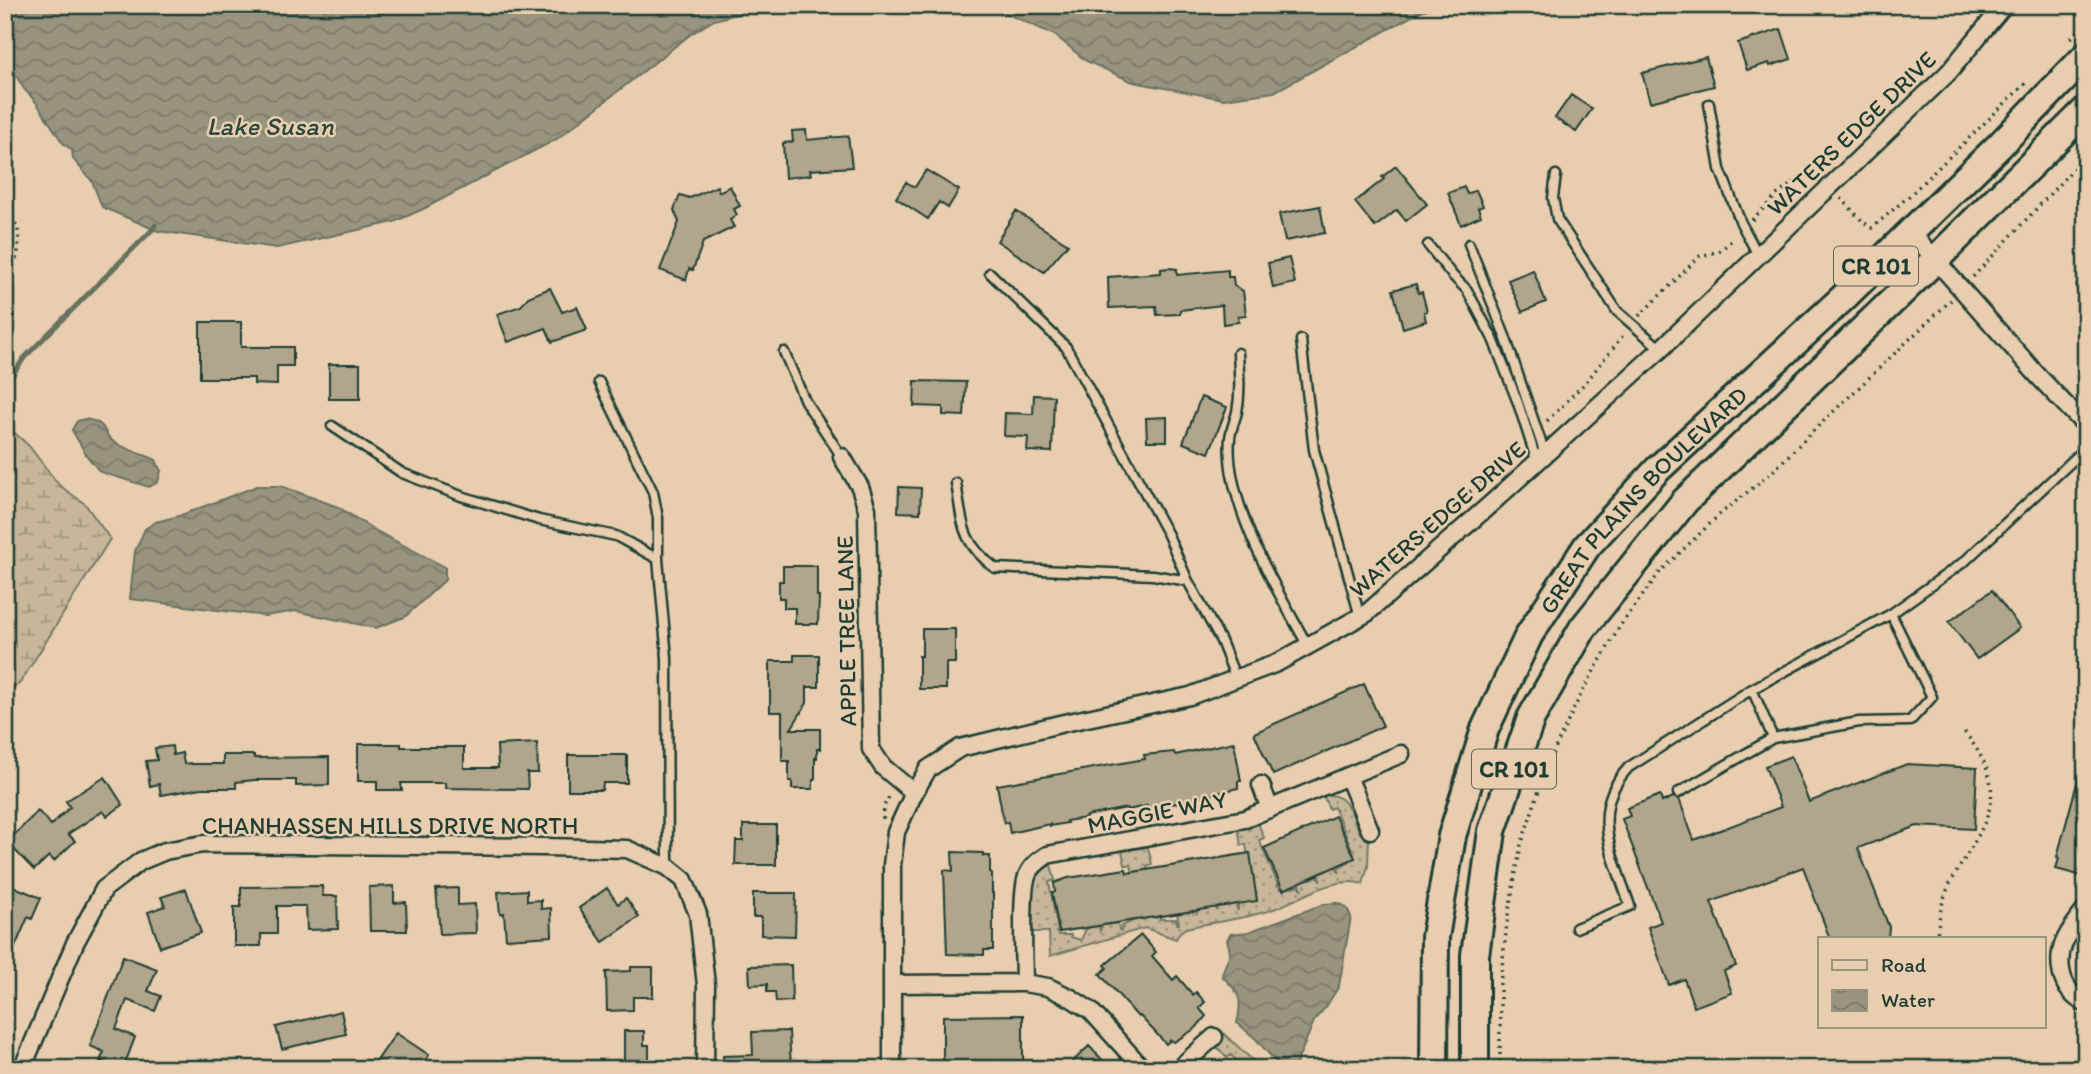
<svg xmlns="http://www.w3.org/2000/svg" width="2091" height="1074" viewBox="0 0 2091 1074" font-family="Itim,sans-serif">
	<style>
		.grass { fill: url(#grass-dots); stroke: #737a67; stroke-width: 2 }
		.wetland { fill: url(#wetland-marsh); stroke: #737a67; stroke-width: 2 }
		.water { fill: url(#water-waves); stroke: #687161; stroke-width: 2 }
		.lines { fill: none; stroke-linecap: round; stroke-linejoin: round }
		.stream { stroke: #687161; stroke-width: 5 }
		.building { fill: #b1a58c; stroke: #1f3d34; stroke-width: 2 }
		.lane-casing { stroke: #1f3d34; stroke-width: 13 }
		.street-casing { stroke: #1f3d34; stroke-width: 21 }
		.primary-casing { stroke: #1f3d34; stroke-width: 32 }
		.path { stroke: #1f3d34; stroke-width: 3.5; stroke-dasharray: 2 5; stroke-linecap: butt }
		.lane { stroke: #e8ceaf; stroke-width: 8 }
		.street { stroke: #e8ceaf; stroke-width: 16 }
		.primary { stroke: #e8ceaf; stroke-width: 26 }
		.labels { text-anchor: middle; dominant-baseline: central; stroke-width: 5; stroke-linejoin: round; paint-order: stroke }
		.shield { fill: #e8ceaf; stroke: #5b6859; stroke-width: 2 }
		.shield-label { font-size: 23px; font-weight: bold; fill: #1f3d34 }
		.street-label { font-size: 24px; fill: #1f3d34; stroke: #e8ceaf }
		.water-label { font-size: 26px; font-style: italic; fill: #2b463c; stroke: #e8ceaf }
	</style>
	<defs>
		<pattern id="grass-dots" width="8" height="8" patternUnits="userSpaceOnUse" patternTransform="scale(1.75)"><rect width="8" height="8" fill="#c7b69a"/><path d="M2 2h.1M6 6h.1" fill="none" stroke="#a1957e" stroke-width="1.8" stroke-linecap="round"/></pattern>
		<pattern id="wetland-marsh" width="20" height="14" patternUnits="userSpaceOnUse" patternTransform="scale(1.75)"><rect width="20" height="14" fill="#c7b69a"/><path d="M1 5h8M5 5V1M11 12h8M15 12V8" fill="none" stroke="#a1957e"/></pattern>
		<pattern id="water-waves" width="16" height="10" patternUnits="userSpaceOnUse" patternTransform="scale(1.75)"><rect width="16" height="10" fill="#99947f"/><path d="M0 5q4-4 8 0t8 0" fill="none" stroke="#7c7a69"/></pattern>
	</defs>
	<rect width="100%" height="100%" fill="#e8ceaf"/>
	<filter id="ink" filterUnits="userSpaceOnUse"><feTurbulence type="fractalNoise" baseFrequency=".0143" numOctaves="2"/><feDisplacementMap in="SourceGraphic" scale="14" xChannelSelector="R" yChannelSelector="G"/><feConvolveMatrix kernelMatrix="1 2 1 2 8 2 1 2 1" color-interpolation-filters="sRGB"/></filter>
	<g filter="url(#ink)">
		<path class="grass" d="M1323 795C1349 793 1351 814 1360 833L1364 832 1369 835 1368 866 1363 884C1332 875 1300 900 1271 910 1244 919 1214 922 1186 928L1180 932 1176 939 1145 928 1050 956 1049 932H1032C1030 909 1026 876 1051 865L1055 880 1049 882 1058 931 1056 932 1058 935H1071V937L1081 940 1086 929 1090 928 1091 926 1098 925 1100 931 1102 925 1118 923 1119 930 1121 931 1122 926 1142 917 1131 865H1125L1122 851 1148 847 1152 864 1147 866 1156 918 1160 916V919H1176L1177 924H1179L1177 912 1186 911 1188 913 1196 908 1197 914V907L1214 903 1217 911V906L1234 901 1238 911V904L1256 898 1246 845H1241L1238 828 1258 823 1264 838 1259 840 1280 889 1285 886 1286 889 1299 885 1302 890 1299 880 1311 879 1317 876 1321 881 1317 871 1334 865 1340 873 1338 868 1350 861 1348 857 1354 854 1334 807 1329 809Z
			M1221 1031 1262 1069H1250L1246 1066 1243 1067 1231 1055 1227 1058 1216 1046 1222 1040 1218 1036Z"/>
		<path class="wetland" d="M5 424 29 446 59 485 85 504 110 539 20 683 5 694Z"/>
		<path class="water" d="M5 5H757L749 11 714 20 691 34 557 139 423 209 394 222 277 248 158 231 102 207 92 181 73 159 72 150 63 143 36 102 24 89 5 57Z
			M987 5H1445L1423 10 1274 92 1224 99 1133 82 1086 61 1055 35Z
			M85 419C110 423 101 434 114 442 125 449 144 454 156 460L161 471 158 482 149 487 100 472 87 456 72 430 77 421Z
			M257 486H281L338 507 376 531 445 567V580L405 617 376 628 296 611 265 616 130 599 135 551 145 529 156 522 179 516Z
			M1337 903C1346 905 1348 909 1351 917L1339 986 1326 1007 1315 1019 1294 1069H1282L1256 1039 1237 1023C1243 998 1240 993 1222 976 1225 958 1234 961 1227 940L1230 934 1248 932 1324 904Z"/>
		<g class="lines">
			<path class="stream" d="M5 386 24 358 153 229 155 225"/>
		</g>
		<path class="building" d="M1781 29 1791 59 1770 66 1769 63 1747 70 1738 43Z
			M1706 57 1714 86 1650 102 1642 73Z
			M1571 95 1592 109 1576 132 1555 118Z
			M806 130 807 140 848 136 852 167 810 170 811 175 785 178 783 143 793 142 792 131Z
			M1396 166 1427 204 1406 221 1397 210 1375 227 1355 202 1384 179 1382 177Z
			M926 170 959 190 948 208 939 202 928 219 896 198 906 182 915 187Z
			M717 186 719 192 730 186 740 206 734 209 737 215 730 220 734 227 703 242 693 270 689 269 686 280 660 270 679 222 674 210 680 195 690 198Z
			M1464 187 1467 194 1476 190 1483 206 1478 208 1481 216 1461 225 1448 193Z
			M1320 206 1325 233 1285 241 1279 214Z
			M1016 211 1068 244 1044 272 997 241Z
			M1289 258 1295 283 1273 288 1268 263Z
			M1169 268 1177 269V275L1228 270V277H1233L1234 286 1243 291 1246 315 1238 316 1239 322 1223 324 1222 305 1180 310V314L1157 315 1156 306 1109 308 1108 277 1161 273V269Z
			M1533 270 1546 302 1522 312 1508 280Z
			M1416 284 1418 293 1422 292 1427 311 1424 312 1426 321 1403 328 1393 290Z
			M550 288 562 312 577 307 587 330 552 342 546 328 508 342 497 314 521 306 528 297Z
			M200 322H241V347H293V366H277V385L254 384V378H200Z
			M329 364H360V399H329Z
			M915 381 966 382 964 416 943 415V407L914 406Z
			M1034 395 1054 396 1052 452 1027 451 1028 437 1004 436 1005 413 1033 414Z
			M1201 397 1227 407 1209 453 1183 443Z
			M1167 417V441H1147L1146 418Z
			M899 487 921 488 920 513 898 512Z
			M783 566H817V596H819L818 624H795V608H784V598H779V581H783Z
			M1992 590 2020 628 1977 659 1949 622Z
			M922 629H955V663H946V689H919V656H922Z
			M794 655H819V687H807V703L791 729H820V749H817V758H815V780H813V789H792V781H789V761H782V712H770V661H794Z
			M1364 684 1383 726 1273 775 1254 733Z
			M1234 742 1241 781H1238V788L1186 801 1147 809V806L1127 810V808L1086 816V818L1066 821 1067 823 1050 826V824L1010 833 1008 822 1004 823 997 785 1145 759 1144 755 1174 752 1175 755Z
			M537 743 538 773H527L528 789 445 788V783H401L402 790H377V781H358V744H401V747H464V768H498L497 745Z
			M172 746 173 755 182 753 184 764 190 763 191 764H223V755H254V758L329 757V785L296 786V780H254L236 782V788H202L161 795 159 784 150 786 146 761 157 760 155 748Z
			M568 755H627V783H603L602 790H568Z
			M1791 756 1809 802 1907 764 1977 768 1974 829 1917 826 1858 848 1889 927 1888 939H1830L1803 867 1711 902 1736 966 1724 971 1732 993 1694 1007 1684 979 1669 985 1648 927 1661 922 1622 819 1630 816 1627 808 1660 795 1662 802 1673 797 1679 799 1694 840 1781 807 1765 766Z
			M2081 768H2086V877L2056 869 2059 858 2057 857Z
			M105 777 123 805 107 816 103 811 68 834 75 841 54 861 49 856 34 870 7 842 38 811 51 825 70 807 66 801Z
			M1335 816 1355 858 1283 890 1264 848Z
			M743 825H776V865H735L736 841H743Z
			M952 852 983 853V856H990V872L992 873V893H993V950H984V955L947 954 944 870 953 871Z
			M1250 853 1257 901 1059 932 1052 892H1055L1054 883 1068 878 1126 869 1127 873Z
			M5 883 41 898 32 919 28 917 5 970Z
			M322 886 323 896H337L338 929 307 930 306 906H277V934H261V946H234V907H241V887Z
			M394 886V903L406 902 407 931H370L369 887Z
			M458 888V905L475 904 476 933 440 934 436 889Z
			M607 888 618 904 626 898 639 917 603 942 579 908Z
			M186 889 201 933 160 947 148 912 165 906 161 897Z
			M527 890V901L541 900V909L551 908 552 936 506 939 504 913 500 914 498 892Z
			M753 893H796L795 936 761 935V917H753Z
			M1141 935 1156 952 1152 956 1173 980 1177 976 1193 995 1196 992 1205 1002 1199 1008 1206 1016 1196 1028 1174 1042 1171 1040 1166 1044 1140 1016 1138 1017 1100 974 1107 968 1105 965Z
			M123 956 157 969 148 991 161 996 155 1011 127 1000 116 1029 135 1037 123 1069H118L100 1061 104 1052 90 1046Z
			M791 965 792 1001 776 1002 775 992H767V984L750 985 749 966Z
			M631 967H653V997H633V1010L607 1011 606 972 631 971Z
			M341 1011 346 1034 282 1049 276 1027Z
			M1023 1015V1063H943V1016Z
			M624 1031H644V1045H649V1069H624Z
			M789 1031 791 1069H724L723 1056 753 1055 752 1032Z
			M396 1033 429 1055 419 1069H386L376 1062Z
			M1089 1046 1111 1069H1065Z"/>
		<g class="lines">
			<g class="lane-casing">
				<path id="lane" d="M1709 104 1720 169 1741 223 1758 255
					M1556 175 1553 198 1557 219 1617 311 1661 349
					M1469 244 1505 336 1545 454
					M1428 245 1453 276 1467 290 1493 339 1518 403 1537 462
					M990 273 1066 347 1168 535 1188 581
					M2082 287 2086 290
					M1301 340 1314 450 1360 617
					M784 352 805 401 842 457
					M1238 353C1239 373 1241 392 1237 412 1235 420 1231 429 1230 438 1224 502 1277 591 1308 646
					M599 382 653 492 658 518V559L667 658 668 867
					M332 426 402 473 461 496 539 520 616 536 658 559
					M956 483C963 524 960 541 995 568L1153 575 1188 581 1221 641 1236 679
					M1752 689 1773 738 1859 722 1910 721 1932 697 1891 614
					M1678 793 1773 738
					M1576 928 1630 906C1614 857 1587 811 1629 767L1752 689 1891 614 1965 561 2086 448"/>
			</g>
			<g class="street-casing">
				<path id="street" d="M1911 232 2039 377 2086 426
					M842 457 860 487 867 509 871 749 883 767 914 793
					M1348 776 1370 830
					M1261 785 1270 809
					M2086 909C2070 931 2055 946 2062 975 2066 989 2073 997 2086 1004
					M1024 983C1024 963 1020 888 1028 874 1032 865 1040 860 1047 855L1245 819 1401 754
					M893 984 1024 983 1048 987 1071 998 1091 1011 1143 1069
					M22 1069 75 943 104 889 141 861 165 851 203 844 545 847 627 849 668 867 684 880 698 914 706 985 705 1069
					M892 1069V865L896 832 914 793 928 769 960 748 1064 723 1190 696 1277 663 1367 613 1494 501 1661 349 1949 72 2004 5
					M1178 1069 1214 1037"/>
			</g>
			<g class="primary-casing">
				<g id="primary">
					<path id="s1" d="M1434 1069 1435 937 1452 836 1485 729 1529 635 1587 546 1658 469 1843 298 1999 146 2086 56"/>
					<path d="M1475 1069V955L1492 831 1531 718 1583 628 1685 501 1936 259 2086 110"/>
				</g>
			</g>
			<path class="path" d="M2071 38 2086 24
				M1841 198 1863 222 1872 228 1909 196 2028 81
				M5 205C27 233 20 255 5 285
				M1752 220 1778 194 1810 171 1819 175
				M1973 277 2086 155
				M1639 316 1700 256 1720 251 1734 238
				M1547 421 1586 382 1625 333
				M1365 585 1519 448
				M883 819 884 806 891 793
				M1937 939C1938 922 1941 902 1949 886 1982 823 2018 799 1963 730
				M1500 1069V984L1508 915 1521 845 1548 763 1582 692 1620 626 1660 572 1719 515 1770 474 1812 432 1951 300"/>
			<use href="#lane" class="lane"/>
			<use href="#street" class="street"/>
			<use href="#primary" class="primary"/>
		</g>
	</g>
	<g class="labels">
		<g class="shield">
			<rect x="1834" y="246.5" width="84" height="39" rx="5"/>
			<rect x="1472" y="749.5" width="84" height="39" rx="5"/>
		</g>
		<g class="shield-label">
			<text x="1876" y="266">CR 101</text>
			<text x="1514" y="769">CR 101</text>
		</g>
		<g class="street-label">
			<text transform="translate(1851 133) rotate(-44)">WATERS EDGE DRIVE</text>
			<text stroke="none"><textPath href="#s1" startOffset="628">GREAT PLAINS BOULEVARD</textPath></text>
			<text transform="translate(1437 519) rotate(-41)">WATERS EDGE DRIVE</text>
			<text transform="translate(846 631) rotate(-91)">APPLE TREE LANE</text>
			<text transform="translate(1157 812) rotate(-11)">MAGGIE WAY</text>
			<text x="390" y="825">CHANHASSEN HILLS DRIVE NORTH</text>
		</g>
		<g class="water-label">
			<text x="270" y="126">Lake Susan</text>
		</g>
	</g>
	<rect width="2091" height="1074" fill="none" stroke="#e8ceaf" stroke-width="28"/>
	<rect x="14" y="14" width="2063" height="1046" fill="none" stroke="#1f3d34" stroke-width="2.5" filter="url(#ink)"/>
	<rect x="1818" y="937" width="228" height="91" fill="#e8ceaf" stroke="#98947e" stroke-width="2"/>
	<rect x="1832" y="960" width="35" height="10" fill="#e8ceaf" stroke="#98947e" stroke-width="2"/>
	<text x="1881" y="972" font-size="21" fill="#1f3d34">Road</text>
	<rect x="1832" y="990" width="35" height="21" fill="url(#water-waves)" stroke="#98947e" stroke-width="2"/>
	<text x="1881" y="1007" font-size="21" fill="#1f3d34">Water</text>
</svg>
